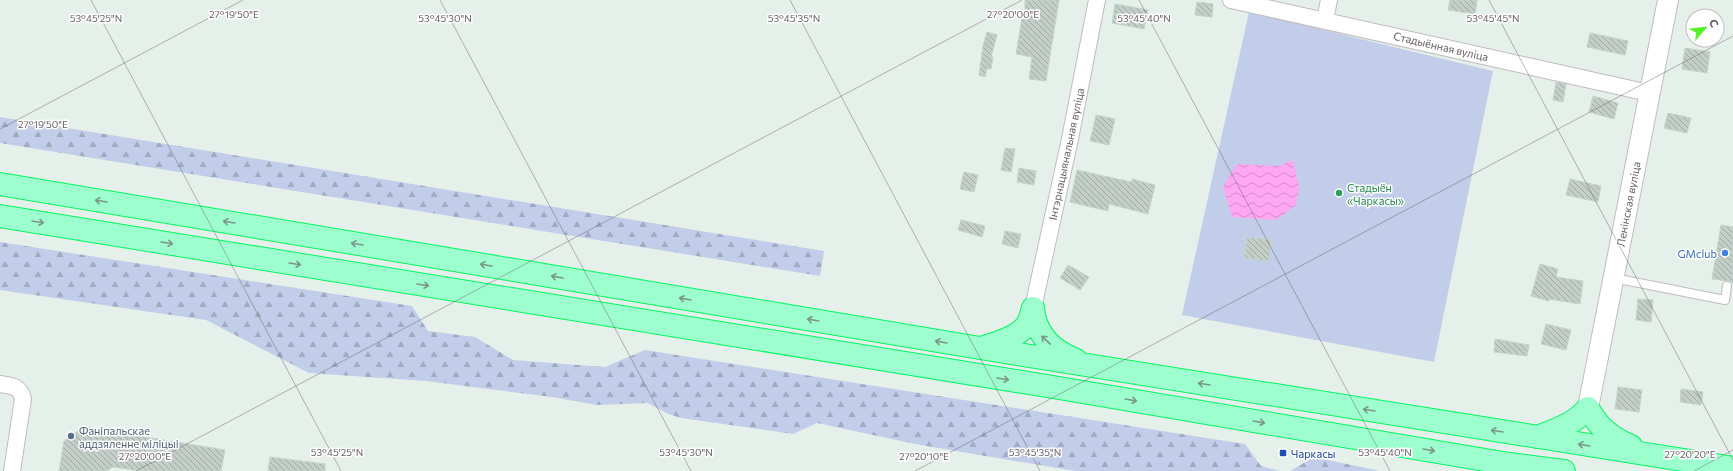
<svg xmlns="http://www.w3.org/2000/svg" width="1733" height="471" viewBox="0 0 1733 471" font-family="Commissioner,sans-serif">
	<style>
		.forest { fill: url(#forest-firs) }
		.pitch { fill: #c1cde9 }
		.water { fill: url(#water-waves) }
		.building { fill: url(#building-back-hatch); stroke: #c3d5ca }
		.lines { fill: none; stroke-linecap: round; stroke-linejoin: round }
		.service-casing { stroke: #c2babf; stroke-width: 10 }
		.minor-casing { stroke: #c2babf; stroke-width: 18 }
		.tertiary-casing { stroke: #c2babf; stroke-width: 22 }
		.trunk-casing { stroke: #00f661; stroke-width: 24 }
		.service { stroke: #fff; stroke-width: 8 }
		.minor { stroke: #fff; stroke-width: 16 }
		.tertiary { stroke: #fff; stroke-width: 20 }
		.trunk { stroke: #9dffcd; stroke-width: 22 }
		.oneway { stroke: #7a9689 }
		.ticks { fill: none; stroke: #675d64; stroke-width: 1; stroke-opacity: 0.45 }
		.leisure-dot { fill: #2e9e5b; stroke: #fff; stroke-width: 1.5 }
		.shop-dot { fill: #3f7fe0; stroke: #fff; stroke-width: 1.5 }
		.service-dot { fill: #5c6f8a; stroke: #fff; stroke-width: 1.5 }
		.transit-dot { fill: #1a4fb4; stroke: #fff; stroke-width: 1.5 }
		.labels { text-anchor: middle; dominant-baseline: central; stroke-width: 3; stroke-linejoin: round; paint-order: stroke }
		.street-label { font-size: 11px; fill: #675d64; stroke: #fff }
		.leisure-label { font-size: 11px; fill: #27864d; stroke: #fff; text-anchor: start }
		.shop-label { font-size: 11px; fill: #366cbe; stroke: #fff; text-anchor: end }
		.service-label { font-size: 11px; fill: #4e5e75; stroke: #fff; text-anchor: start }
		.transit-label { font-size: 11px; fill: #164399; stroke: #fff; text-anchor: start }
		.ticks-label { font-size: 10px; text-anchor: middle; fill: #675d64; stroke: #fff; stroke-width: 3; stroke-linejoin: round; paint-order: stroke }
	</style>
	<defs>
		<pattern id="forest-firs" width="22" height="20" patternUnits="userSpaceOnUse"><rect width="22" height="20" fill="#c1cde9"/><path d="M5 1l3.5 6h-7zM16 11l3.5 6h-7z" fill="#a1aac0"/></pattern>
		<pattern id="water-waves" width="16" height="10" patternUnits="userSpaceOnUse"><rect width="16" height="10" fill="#ffa7f2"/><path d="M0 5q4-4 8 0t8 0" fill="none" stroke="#d28bc8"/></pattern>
		<pattern id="building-back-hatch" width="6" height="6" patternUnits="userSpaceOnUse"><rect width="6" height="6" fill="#c4cec8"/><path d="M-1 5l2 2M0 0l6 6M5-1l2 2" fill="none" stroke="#a3aaa6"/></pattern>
	</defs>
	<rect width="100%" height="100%" fill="#e6f0eb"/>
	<path class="forest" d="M0 117 824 251 820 276 0 143Z
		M0 242 412 306 428 331 475 337 513 360 605 367 645 350 1245 444 1261 466 1279 471H1075L915 444 817 423 793 434 681 418 666 413 648 403 597 405 552 397 426 381 309 373 206 320 0 290Z
		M1314 457 1380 471H1290Z"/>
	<path class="pitch" d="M1249 12 1493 71 1434 362 1182 315Z"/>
	<path class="water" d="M1293 160 1299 187 1296 205 1276 220 1232 217 1223 187 1237 164 1279 166Z"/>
	<path class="building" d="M1025 0H1059L1046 81 1029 79 1032 57 1016 54 1023 12H1025Z
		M1450 0H1477L1475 14 1448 10Z
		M1197 2 1213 4 1212 17 1195 15Z
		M1115 4 1148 10 1144 29 1112 23Z
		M987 32 997 35 991 57H993L991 69H987L985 77 979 75 983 46Z
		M1590 33 1628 41 1625 55 1587 47Z
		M1685 48 1710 52 1707 73 1682 69Z
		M1556 82 1566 84 1563 102 1553 100Z
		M1593 96 1618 103 1614 119 1589 112Z
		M1668 113 1691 118 1687 133 1664 128Z
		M1096 115 1115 119 1109 145 1090 141Z
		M1005 148 1015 149 1011 172 1001 170Z
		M1019 168 1036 171 1034 185 1017 182Z
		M1077 170 1131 182 1132 179 1155 185 1148 214 1109 204 1108 211 1070 202Z
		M964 172 978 175 974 192 960 189Z
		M1570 179 1601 186 1598 202 1566 195Z
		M961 220 985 226 982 237 958 230Z
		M1721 225 1733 227V283L1728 281 1712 279Z
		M1005 231 1021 234 1018 248 1002 244Z
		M1247 237 1271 240 1269 261 1244 258Z
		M1540 264 1558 269 1556 277 1583 281 1580 304 1549 299V301L1531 296Z
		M1068 265 1089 277 1080 290 1060 278Z
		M1638 299 1653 300 1651 322 1636 320Z
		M1546 324 1571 330 1566 350 1541 344Z
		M1495 339 1529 345 1527 356 1494 352Z
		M1618 387 1642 390 1639 412 1615 409Z
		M1681 389 1703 392 1701 405 1680 402Z
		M84 427 225 450 221 471H140L113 467 107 471H59L64 441Z
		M270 457 325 464V471H268Z"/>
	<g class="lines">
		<g class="service-casing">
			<path id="service" d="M1614 278 1725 300 1727 286"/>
		</g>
		<g class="minor-casing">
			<path id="minor" d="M1231 0 1649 93
				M1325 20 1329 0
				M1033 308 1070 139 1097 0
				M0 384C12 386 20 386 23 399L12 471"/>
		</g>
		<g class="tertiary-casing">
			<path id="tertiary" d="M1588 408 1668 0"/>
		</g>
		<g class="trunk-casing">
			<path id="trunk" d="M0 184 980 348 1733 468
				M0 216 1047 386 1509 464 1564 471
				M1033 308C1035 334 1053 351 1076 360
				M981 348C996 343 1016 338 1026 326 1030 321 1031 314 1033 308
				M1537 437C1555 430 1575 424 1588 408 1598 427 1611 438 1631 446"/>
		</g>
		<use href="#service" class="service"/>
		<use href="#minor" class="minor"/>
		<use href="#tertiary" class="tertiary"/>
		<use href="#trunk" class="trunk"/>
	</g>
	<defs><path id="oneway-shaft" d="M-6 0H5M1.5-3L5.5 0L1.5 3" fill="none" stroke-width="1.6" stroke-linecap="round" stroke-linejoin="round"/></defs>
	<g class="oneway">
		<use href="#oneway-shaft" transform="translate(101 201) rotate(-171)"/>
		<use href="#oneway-shaft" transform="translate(38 222) rotate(9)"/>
		<use href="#oneway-shaft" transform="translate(229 222) rotate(-171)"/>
		<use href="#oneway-shaft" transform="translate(167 243) rotate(9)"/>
		<use href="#oneway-shaft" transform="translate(357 244) rotate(-171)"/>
		<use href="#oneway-shaft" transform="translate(295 264) rotate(9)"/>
		<use href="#oneway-shaft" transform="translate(486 265) rotate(-171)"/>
		<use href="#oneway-shaft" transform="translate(557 277) rotate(-170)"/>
		<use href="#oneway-shaft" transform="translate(423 285) rotate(9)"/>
		<use href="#oneway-shaft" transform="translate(685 299) rotate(-170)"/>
		<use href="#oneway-shaft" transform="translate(813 320) rotate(-170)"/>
		<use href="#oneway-shaft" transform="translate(1046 340) rotate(-137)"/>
		<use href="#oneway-shaft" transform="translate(941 342) rotate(-170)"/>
		<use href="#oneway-shaft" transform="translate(1003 379) rotate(9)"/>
		<use href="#oneway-shaft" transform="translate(1204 384) rotate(-171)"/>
		<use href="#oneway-shaft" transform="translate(1131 400) rotate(10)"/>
		<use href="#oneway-shaft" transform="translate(1369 410) rotate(-171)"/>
		<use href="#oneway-shaft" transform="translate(1259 422) rotate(10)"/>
		<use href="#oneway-shaft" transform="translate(1497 431) rotate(-171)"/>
		<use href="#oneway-shaft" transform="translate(1584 445) rotate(-171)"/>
		<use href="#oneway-shaft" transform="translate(1429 450) rotate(10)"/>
	</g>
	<path class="ticks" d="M91 0 341 471M440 0 691 471M790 0 1040 471M1139 0 1390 471M1489 0 1733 460M0 129 243 0M136 471 1022 0M915 471 1733 36M1694 471 1733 450"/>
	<circle class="leisure-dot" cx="1339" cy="193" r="4"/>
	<circle class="shop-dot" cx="1725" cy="253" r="4"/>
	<circle class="service-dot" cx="71" cy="436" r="4"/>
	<rect class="transit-dot" x="1279" y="449" width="8" height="8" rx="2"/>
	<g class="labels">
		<g class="street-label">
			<text transform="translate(1441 46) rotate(13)">Стадыённая вуліца</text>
			<text transform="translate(1066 154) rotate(-78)">Інтэрнацыянальная вуліца</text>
			<text transform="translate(1628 204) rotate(-79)">Ленінская вуліца</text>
		</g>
		<g class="leisure-label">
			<text x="1347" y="187">Стадыён<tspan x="1347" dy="13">«Чаркасы»</tspan></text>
		</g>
		<g class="shop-label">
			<text x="1717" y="253">GMclub</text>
		</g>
		<g class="service-label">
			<text x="79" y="430">Фаніпальскае<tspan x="79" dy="13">аддзяленне міліцыі</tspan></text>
		</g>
		<g class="transit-label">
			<text x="1291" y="453">Чаркасы</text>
		</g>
	</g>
	<g class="ticks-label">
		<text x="234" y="18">27°19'50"E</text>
		<text x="1013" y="18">27°20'00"E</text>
		<text x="96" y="22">53°45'25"N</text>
		<text x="445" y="22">53°45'30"N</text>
		<text x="794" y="22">53°45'35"N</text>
		<text x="1144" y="22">53°45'40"N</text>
		<text x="1493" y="22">53°45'45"N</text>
		<text x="43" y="128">27°19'50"E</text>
		<text x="337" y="456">53°45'25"N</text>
		<text x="686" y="456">53°45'30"N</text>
		<text x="1035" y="456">53°45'35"N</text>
		<text x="1385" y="456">53°45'40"N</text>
		<text x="1690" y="458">27°20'20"E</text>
		<text x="145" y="460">27°20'00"E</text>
		<text x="924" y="460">27°20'10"E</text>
	</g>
	<g transform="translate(1705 28) rotate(62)"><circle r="19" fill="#ffffff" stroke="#c2bec1"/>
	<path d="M0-3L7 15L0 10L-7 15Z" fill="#55f22a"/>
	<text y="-6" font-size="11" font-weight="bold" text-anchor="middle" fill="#675d64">С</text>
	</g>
</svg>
